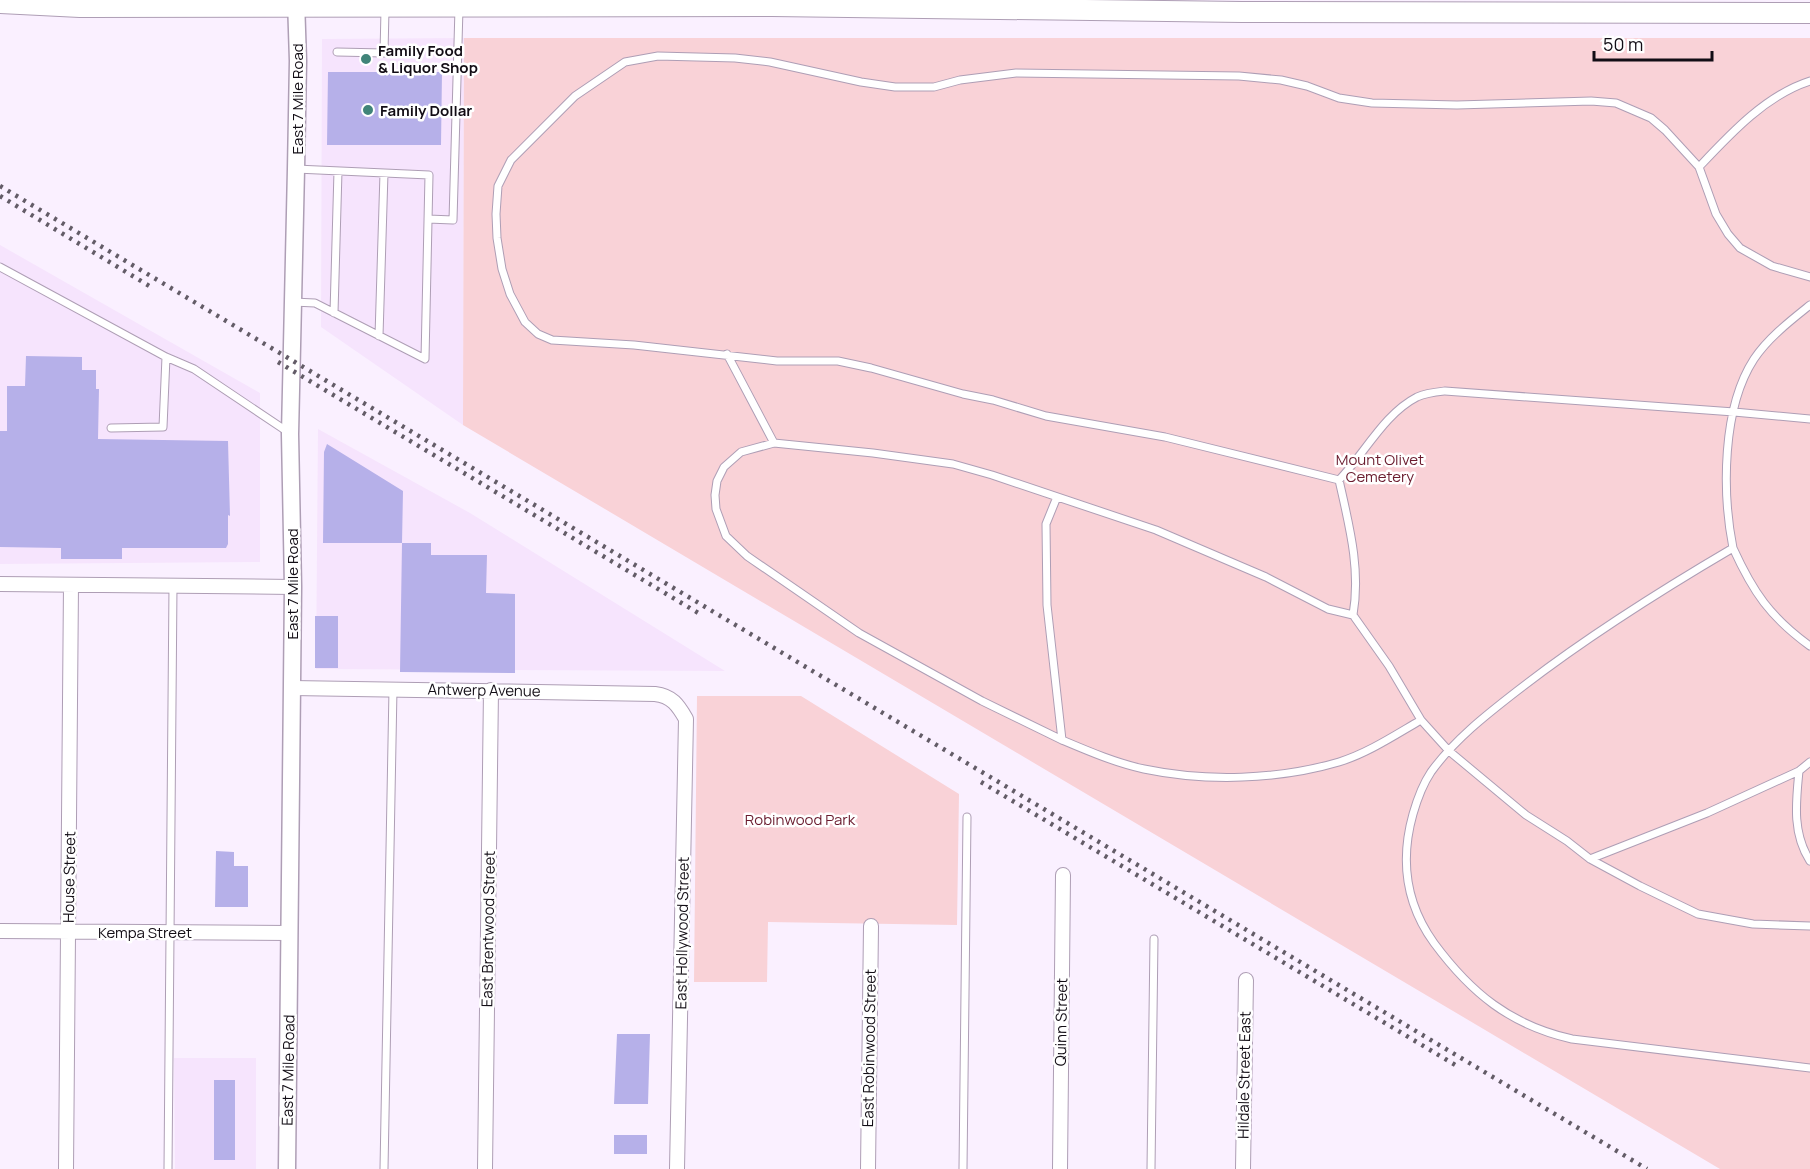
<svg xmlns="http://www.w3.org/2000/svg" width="1810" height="1169" viewBox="0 0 1810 1169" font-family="Manrope,sans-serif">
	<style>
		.built { fill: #f6e4fd }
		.green { fill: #f9d2d7 }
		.building { fill: #b6b0e9 }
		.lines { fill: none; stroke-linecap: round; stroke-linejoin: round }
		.service-casing { stroke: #ae9eb5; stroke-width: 9 }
		.minor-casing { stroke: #ae9eb5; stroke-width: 16 }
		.tertiary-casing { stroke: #ae9eb5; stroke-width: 19 }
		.secondary-casing { stroke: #ae9eb5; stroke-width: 22 }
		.service { stroke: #fff; stroke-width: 7 }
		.minor { stroke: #fff; stroke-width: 14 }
		.tertiary { stroke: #fff; stroke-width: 16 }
		.secondary { stroke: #fff; stroke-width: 20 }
		.rail { stroke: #635c67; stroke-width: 4.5; stroke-dasharray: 3 6; stroke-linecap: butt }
		.poi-dot { fill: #408479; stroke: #fff; stroke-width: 2 }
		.labels { text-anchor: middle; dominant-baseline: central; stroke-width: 5; stroke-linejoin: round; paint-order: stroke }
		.poi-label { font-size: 15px; font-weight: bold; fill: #120d15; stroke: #fff; text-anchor: start }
		.street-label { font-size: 15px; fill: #120d15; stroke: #fff }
		.park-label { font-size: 15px; fill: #6a1b2e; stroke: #fff }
	</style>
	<rect width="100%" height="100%" fill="#faf0ff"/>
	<path class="built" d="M464 38 463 425 321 327 322 39Z
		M0 245 260 393V562L0 564Z
		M318 429 470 513 725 671 316 669Z
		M174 1058H256V1169H175Z"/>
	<path class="green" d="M464 38H1810V1169H1720L463 425Z
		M697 696H801L959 794 957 925 768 922 767 982H694Z"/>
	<path class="building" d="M328 72H442L441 145H327Z
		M26 356 82 357V370H96V389H99L98 439 228 441 230 516 228 515V544L226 548H122V559H61V548L0 547V431H7V386H25Z
		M327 444 403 491 402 543H323L324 452Z
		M402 543H431V555H487L486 593 515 594V673L400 672Z
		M315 616H338V668H315Z
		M216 851 234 852V866H248V907H215Z
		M617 1034H650L648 1104H614Z
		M214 1080H235V1160H214Z
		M614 1135H647V1154H614Z"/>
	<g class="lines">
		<g class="service-casing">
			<path id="service" d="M337 52 384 53 385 10
				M1699 167C1730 134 1766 95 1810 81
				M428 219 453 220 459 8
				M0 267 166 357 194 369 288 432
				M293 302 315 303 425 359 429 175 296 169
				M1810 305C1790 321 1768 338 1754 359 1722 408 1722 492 1733 548 1658 592 1585 638 1517 691 1486 715 1454 740 1431 772 1423 784 1417 800 1413 814 1400 860 1406 904 1434 943 1471 993 1510 1025 1572 1039L1810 1068
				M334 313 338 171
				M379 336 384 173
				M727 354 774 443
				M1810 419 1734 412 1445 391C1436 392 1426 393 1417 397 1384 414 1365 453 1339 480 1349 525 1361 569 1353 615L1389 666 1421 720 1449 751 1526 815 1567 841 1590 859 1640 886 1698 914 1753 924 1810 926
				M111 428 163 427 166 357
				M1339 480 1165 437 1046 416 993 400 963 394 871 368 838 361H777L634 345 552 340 538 334 525 322 510 294 502 269 497 238 496 214 498 186 511 160 575 96 625 62 658 56 735 58 770 62 861 82 895 87H934L960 80 1016 73 1239 76 1281 80 1307 86 1339 98 1372 103 1457 105 1591 101 1616 103 1651 118 1665 130 1699 167 1716 214 1728 234 1740 248 1772 266 1810 277
				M1057 497 1046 524 1047 605 1062 740C1088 751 1116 763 1144 769 1206 782 1278 780 1339 762 1368 753 1395 735 1421 720
				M1733 548C1753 592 1770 617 1810 646
				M1062 740 982 701 859 633 747 556 726 536 716 509 715 495 717 481 724 467 741 452 774 443 873 453 953 464 992 475 1156 530 1266 577 1328 609 1353 615
				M1799 771C1796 802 1792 833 1810 861
				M1590 859 1707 813 1799 771 1810 762
				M168 1169 173 586
				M384 1169 393 689
				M963 1169 967 817
				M1151 1169 1154 939"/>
		</g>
		<g class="minor-casing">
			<path id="minor" d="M0 584 293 587
				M292 688 655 694C672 696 678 705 686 719L677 1169
				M0 931 289 933
				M66 1169 71 585
				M485 1169 491 690
				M868 1169 871 926
				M1060 1169 1063 875
				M1243 1169 1246 980"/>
		</g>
		<g class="tertiary-casing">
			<path id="tertiary" d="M287 1169 293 587 290 434 296 169 298 61 296 0"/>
		</g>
		<g class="secondary-casing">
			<path id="secondary" d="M0 3 80 7 772 6 1242 12 1810 13"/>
		</g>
		<use href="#service" class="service"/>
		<use href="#minor" class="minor"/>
		<use href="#tertiary" class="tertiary"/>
		<use href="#secondary" class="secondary"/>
		<path class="rail" d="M0 186 1647 1169
			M0 196 151 287
			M278 362 700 614
			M981 782 1457 1066"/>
	</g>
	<g class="poi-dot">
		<circle cx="366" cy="59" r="6"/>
		<circle cx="368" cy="110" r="6"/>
	</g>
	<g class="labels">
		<g class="poi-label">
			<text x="378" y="50">Family Food<tspan x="378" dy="17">&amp; Liquor Shop</tspan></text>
			<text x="380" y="110">Family Dollar</text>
		</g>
		<g class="street-label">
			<text transform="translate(297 99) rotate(-90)">East 7 Mile Road</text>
			<text transform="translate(292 584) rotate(-90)">East 7 Mile Road</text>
			<text transform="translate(484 690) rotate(1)">Antwerp Avenue</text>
			<text transform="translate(69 877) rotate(-89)">House Street</text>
			<text transform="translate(488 929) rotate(-89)">East Brentwood Street</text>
			<text x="145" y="932">Kempa Street</text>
			<text transform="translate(682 933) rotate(-89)">East Hollywood Street</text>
			<text transform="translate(1061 1022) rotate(-89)">Quinn Street</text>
			<text transform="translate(869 1048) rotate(-89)">East Robinwood Street</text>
			<text transform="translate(288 1070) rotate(-89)">East 7 Mile Road</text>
			<text transform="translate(1244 1075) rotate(-89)">Hildale Street East</text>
		</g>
		<g class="park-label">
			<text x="1380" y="459">Mount Olivet<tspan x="1380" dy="17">Cemetery</tspan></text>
			<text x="800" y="819">Robinwood Park</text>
		</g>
	</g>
	<path d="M1594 51v9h118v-9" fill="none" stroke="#120d15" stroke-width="3"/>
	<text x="1603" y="51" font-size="18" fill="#120d15" stroke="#ffffff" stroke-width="4.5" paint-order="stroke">50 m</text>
</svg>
